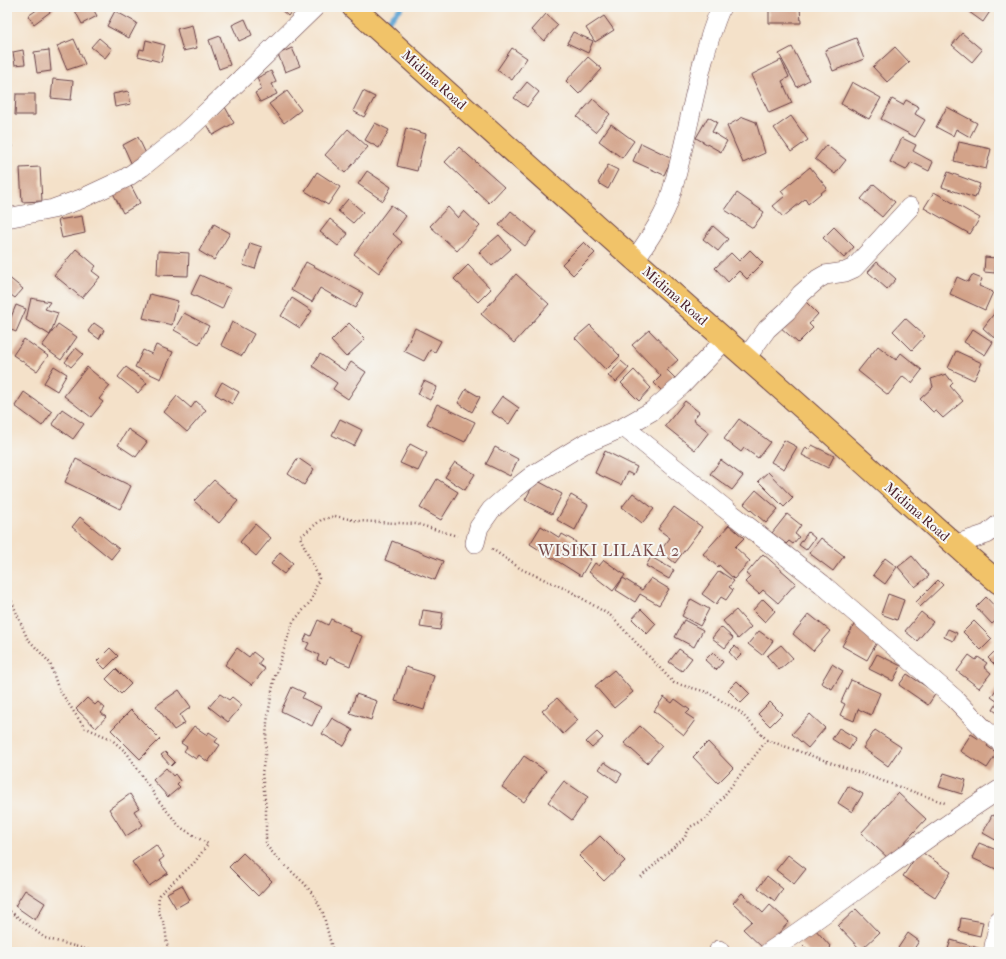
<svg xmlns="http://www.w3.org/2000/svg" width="1006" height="959" viewBox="0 0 1006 959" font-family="'IM FELL French Canon',serif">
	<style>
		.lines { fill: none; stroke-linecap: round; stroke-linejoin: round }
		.stream { stroke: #5ca3d3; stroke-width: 5.5 }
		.building { fill: #d3a389 }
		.minor-casing { stroke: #643c43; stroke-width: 20 }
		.primary-casing { stroke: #643c43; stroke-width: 24 }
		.path { stroke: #643c43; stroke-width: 2.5; stroke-dasharray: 1 3; stroke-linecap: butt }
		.minor { stroke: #fff; stroke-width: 19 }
		.primary { stroke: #f1c369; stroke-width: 22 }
		.labels { text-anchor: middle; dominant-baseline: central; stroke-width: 4; stroke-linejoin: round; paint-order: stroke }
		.street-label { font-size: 14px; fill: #4a1f2b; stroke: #f6f6f2 }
		.quarter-label { font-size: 16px; letter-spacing: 1px; fill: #7a4d4c; stroke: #f6f6f2 }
	</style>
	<rect width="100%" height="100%" fill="#f6f6f2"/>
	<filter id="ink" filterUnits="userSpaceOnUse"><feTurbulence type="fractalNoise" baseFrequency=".025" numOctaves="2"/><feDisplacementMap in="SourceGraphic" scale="8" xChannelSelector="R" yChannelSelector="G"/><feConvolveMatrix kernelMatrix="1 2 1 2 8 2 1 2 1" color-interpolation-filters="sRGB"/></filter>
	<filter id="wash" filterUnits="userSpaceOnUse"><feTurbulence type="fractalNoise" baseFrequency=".012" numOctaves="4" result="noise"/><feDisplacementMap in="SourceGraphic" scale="16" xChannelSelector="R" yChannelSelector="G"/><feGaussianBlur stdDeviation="0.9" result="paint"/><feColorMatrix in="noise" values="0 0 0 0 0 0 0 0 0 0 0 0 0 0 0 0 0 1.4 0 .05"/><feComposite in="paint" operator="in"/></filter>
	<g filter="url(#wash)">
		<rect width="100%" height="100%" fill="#f4e1c9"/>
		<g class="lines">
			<path class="stream" d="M389 20 402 7"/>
		</g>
		<g id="blocks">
			<path class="building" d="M41 7H53L54 9 34 24 28 16Z
				M73 7H92L97 16 82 24Z
				M282 7H295L288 16 280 9Z
				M769 7H800L801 23H769Z
				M967 7H999V12L993 7 983 22 965 9Z
				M115 11 137 23 129 38 107 26Z
				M546 14 558 25 544 41 532 30Z
				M604 16 614 30 595 42 586 28Z
				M245 19 252 35 239 41 232 25Z
				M192 25 197 48 183 51 177 29Z
				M573 32 593 41 588 53 567 43Z
				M962 33 982 50 972 62 952 45Z
				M220 36 230 65 219 69 209 40Z
				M99 38 112 49 105 58 91 47Z
				M856 38 864 59 833 71 825 50Z
				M74 39 85 64 67 70 57 46Z
				M146 40 165 45 161 62 138 56 140 49 144 50Z
				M792 47 809 80 797 87 779 54Z
				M895 47 909 62 887 82 873 67Z
				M292 48 300 66 285 72 278 54Z
				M512 48 527 58 512 80 497 70Z
				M23 50 25 64 15 65 13 52Z
				M49 50 51 71 37 73 34 52Z
				M588 57 602 69 579 94 566 81Z
				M781 60 789 77 782 81 792 103 769 113 751 75Z
				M271 71 276 82 272 84 277 94 260 102 255 93 262 89 257 78Z
				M53 79 73 81 71 100 51 98Z
				M527 82 539 92 527 107 514 98Z
				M852 82 881 98 869 119 841 104Z
				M128 91 131 104 115 107 113 94Z
				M287 91 301 110 284 123 269 104Z
				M363 91 375 97 364 117 353 111Z
				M16 94H35V115H15Z
				M593 99 610 114 595 132 577 117Z
				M892 99 903 105 906 100 919 107 915 114 925 120 915 137 881 119Z
				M225 107 234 123 213 135 204 119Z
				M947 107 977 123 970 137 956 129 953 136 936 127Z
				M791 116 808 140 791 152 774 128Z
				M708 117 717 122 712 132 727 141 721 152 696 138Z
				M743 117 756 122 765 153 743 163 727 126Z
				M375 123 389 130 379 148 365 140Z
				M611 124 634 141 622 158 599 141Z
				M7 126 12 147 7 148Z
				M406 128 426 134 417 171 397 166Z
				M348 129 368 147 345 173 325 155Z
				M138 137 148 158 132 165 123 145Z
				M902 138 916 145 913 151 933 162 929 171 911 162 906 170 890 162Z
				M959 142 991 149 986 169 954 161Z
				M641 143 672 158 664 175 633 161Z
				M826 145 846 160 835 174 815 159Z
				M459 147 504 187 489 203 445 162Z
				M608 165 618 170 608 189 598 183Z
				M40 167 42 201 22 202 20 168Z
				M810 167 827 188 808 204 805 199 783 217 773 206 785 196 781 191Z
				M367 171 391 187 383 201 358 184Z
				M317 172 340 187 328 205 305 191Z
				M948 172 980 184 975 198 942 187Z
				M128 180 140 203 123 213 111 189Z
				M874 184 895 202 882 217 861 199Z
				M934 192 980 218 970 234 924 208Z
				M737 193 764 212 753 228 725 210Z
				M348 199 363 212 353 223 338 211Z
				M391 205 406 216 393 234 402 242 379 273 354 254Z
				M448 207 458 218 464 211 480 226 457 251 430 226Z
				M511 211 536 232 525 246 499 225Z
				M82 216 85 233 62 238 58 220Z
				M330 219 348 234 338 246 320 232Z
				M214 224 230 233 214 260 199 251Z
				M713 226 728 239 718 251 703 239Z
				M834 227 854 247 844 258 823 238Z
				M499 235 511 249 492 266 479 252Z
				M584 242 595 253 573 275 562 264Z
				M250 243 262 247 255 269 243 265Z
				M76 249 96 266 92 271 100 277 82 298 54 275Z
				M750 250 763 263 747 279 739 271 728 282 715 268 731 253 739 261Z
				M158 251 189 253 188 276 157 275Z
				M985 257 996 258 995 273 984 272Z
				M306 262 363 293 355 308 320 288 312 302 291 290Z
				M877 262 896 279 887 289 868 272Z
				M468 265 491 289 478 302 454 279Z
				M516 274 549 304 514 343 481 314Z
				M200 275 231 289 222 309 191 294Z
				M972 275 982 279 979 286 993 292 985 310 950 294 957 277 968 282Z
				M7 276 23 289 15 298 7 292Z
				M150 294 178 301 172 325 143 318Z
				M31 298 50 302 45 309 58 313 50 335 26 320Z
				M292 298 312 311 300 328 281 316Z
				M804 300 818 314 809 324 813 328 798 343 779 326Z
				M16 305 26 309 16 332 7 328V327Z
				M996 311 999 314V332L994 338 983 328Z
				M184 313 209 326 199 344 174 330Z
				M905 318 925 336 912 350 893 331Z
				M232 322 254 334 242 356 221 345Z
				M94 323 104 330 99 339 88 331Z
				M349 323 365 339 346 357 331 341Z
				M58 324 77 337 61 360 42 346Z
				M590 325 620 356 606 370 575 338Z
				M415 328 441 341 435 352 430 350 424 361 404 351Z
				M973 329 993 342 985 355 964 342Z
				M649 330 678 360 667 370 676 379 663 392 654 383 661 376 632 345Z
				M24 339 48 356 37 371 13 355Z
				M156 345 173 352 161 379 135 367 143 350 152 354Z
				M878 346 896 360 901 353 922 370 912 383 903 376 888 395 858 371Z
				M76 348 83 354 71 367 65 362Z
				M956 351 982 363 974 380 948 368Z
				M320 354 345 371 351 362 366 372 348 399 333 389 337 383 312 366Z
				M621 361 629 368 616 382 608 376Z
				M54 366 67 374 57 391 44 383Z
				M87 367 110 386 99 399 103 402 91 417 64 396Z
				M126 367 147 383 138 393 118 377Z
				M634 370 651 388 639 401 621 383Z
				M946 374 953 383 950 386 963 401 943 418 936 411 933 412 920 399 933 387 931 379Z
				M424 381 437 387 430 400 418 394Z
				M222 382 239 392 232 404 215 394Z
				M466 389 480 397 472 412 458 403Z
				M24 392 52 412 42 426 15 406Z
				M177 396 191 408 196 401 206 410 187 432 164 412Z
				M502 396 519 408 509 424 491 412Z
				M685 401 699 412 693 420 709 432 695 450 665 426Z
				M437 404 475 422 465 442 427 424Z
				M62 409 84 424 73 439 52 424Z
				M340 419 362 430 354 446 332 435Z
				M739 419 770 442 758 458 744 448 741 452 724 439Z
				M128 429 147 442 136 457 118 445Z
				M784 440 797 447 784 469 771 462Z
				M410 444 427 453 418 471 400 463Z
				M812 445 834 456 828 468 802 455 806 447 809 450Z
				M495 447 518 459 510 476 486 464Z
				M605 451 637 467 633 475 627 472 621 485 595 473Z
				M298 458 314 469 304 485 288 474Z
				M76 459 131 486 120 509 65 482Z
				M721 460 743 476 732 490 710 474Z
				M455 462 475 474 465 490 445 477Z
				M768 472 793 498 784 507 758 481Z
				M437 479 458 492 441 520 420 508Z
				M214 480 238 501 219 523 194 501Z
				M536 480 562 494 552 514 525 500Z
				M756 490 778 509 766 523 744 504Z
				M633 493 654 509 642 523 622 507Z
				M571 495 588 505 575 530 557 520Z
				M674 507 702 527 675 563 660 551 670 538 658 529Z
				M787 514 801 525 795 534 799 537 793 544 789 541 786 544 772 533Z
				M80 517 119 549 111 559 72 527Z
				M255 524 271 538 256 556 240 542Z
				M729 525 744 538 735 547 750 561 734 579 719 565 718 567 703 554Z
				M541 526 560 538 562 534 576 542 573 547 591 559 581 576 530 544Z
				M808 532 815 538 806 550 799 545Z
				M821 538 844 556 833 571 809 553Z
				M392 541 443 561 435 580 385 560Z
				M280 552 293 563 284 574 271 564Z
				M763 554 796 583 778 603 763 590 759 594 745 582 750 577 746 574Z
				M912 556 929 576 915 587 898 567Z
				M651 557 674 570 669 579 646 566Z
				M885 558 897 567 885 584 873 575Z
				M604 560 625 575 613 591 589 572 595 563 599 566Z
				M719 571 734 581 729 587 733 590 726 600 721 597 716 604 702 594Z
				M623 578 642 590 651 578 669 589 659 605 640 594 635 602 616 590Z
				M938 580 943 585 920 607 916 602Z
				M888 594 904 600 897 620 881 614Z
				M986 597 999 611V618L992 624 976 607Z
				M691 599 709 609 700 626 682 616Z
				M763 599 775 611 765 622 753 610Z
				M641 609 656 624 647 634 632 619Z
				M423 610 443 613 440 630 420 627Z
				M736 610 751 627 738 639 723 621Z
				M921 612 933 622 917 641 905 631Z
				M809 614 830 631 813 651 793 634Z
				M331 619 350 628 349 631 362 636 350 666 329 657 326 664 317 660 319 655 306 649 309 643 304 641 307 634 311 636 318 620 328 625Z
				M684 620 703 630 694 647 675 637Z
				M974 621 992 639 981 650 963 632Z
				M855 623 880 637 867 660 842 646Z
				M721 627 733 638 725 648 712 638Z
				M948 629 957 633 953 641 944 637Z
				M759 631 773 641 762 655 748 644Z
				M781 645 793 658 779 670 767 656Z
				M735 646 742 654 736 660 729 652Z
				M999 647V669L988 658Z
				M110 648 118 656 105 669 97 661Z
				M237 648 249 657 253 652 262 659 258 664 265 669 252 685 225 665Z
				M679 649 692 658 682 671 669 662Z
				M713 652 723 662 716 670 705 660Z
				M877 654 901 666 893 681 869 669Z
				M969 655 976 660 978 657 987 663 984 667 991 673 979 688 957 671Z
				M832 664 843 671 832 689 821 683Z
				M406 667 434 676 424 710 395 701Z
				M116 669 131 684 121 694 106 679Z
				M614 670 633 692 614 708 595 686Z
				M907 674 936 693 928 705 899 685Z
				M851 680 880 693 871 715 858 709 854 721 840 715 845 704 841 702Z
				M737 681 750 694 741 703 728 690Z
				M999 685V714L993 710 998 702 991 697Z
				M292 687 305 693 302 698 321 707 312 726 281 711Z
				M179 690 191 707 180 715 185 723 174 730 156 706Z
				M220 694 229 700 232 697 242 705 228 722 209 707Z
				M356 694 377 701 371 720 350 713Z
				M664 697 672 703 675 699 690 710 686 714 695 720 684 735 654 711Z
				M87 698 95 705 98 702 105 708 101 713 106 717 96 728 76 709Z
				M557 698 578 720 563 734 542 711Z
				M770 702 782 714 770 726 758 714Z
				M131 710 160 739 140 759 111 730Z
				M810 714 825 728 808 748 792 734Z
				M332 718 353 730 344 746 322 734Z
				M194 726 207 735 209 732 218 738 215 742 220 745 208 762 199 755 196 759 184 751 187 747 181 743Z
				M640 726 662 746 647 763 624 743Z
				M839 728 856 738 849 750 832 739Z
				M875 730 901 747 888 766 863 748Z
				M597 732 603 738 592 748 586 742Z
				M971 734 979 739 981 736 990 742 987 746 997 753 987 768 960 751Z
				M708 742 733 768 718 783 693 757Z
				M165 752 175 762 171 766 161 755Z
				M524 756 546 771 524 802 502 787Z
				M604 762 622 774 617 782 599 769Z
				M166 768 173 776 175 774 180 781 177 784 180 787 168 797 153 780Z
				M944 773 966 780 962 794 939 787Z
				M564 781 588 797 572 820 548 802Z
				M848 786 863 794 852 812 838 803Z
				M898 793 926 819 889 859 861 833Z
				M130 794 139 808 134 811 143 825 126 836 109 809Z
				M992 815 999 818V842L983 833Z
				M600 836 625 861 604 881 579 856Z
				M979 843 999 851V862L996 869 972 858Z
				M156 845 164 857 159 861 168 873 149 886 132 862Z
				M920 851 951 872 935 897 903 876Z
				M243 853 272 881 258 896 229 867Z
				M788 855 806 869 794 884 776 870Z
				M767 876 783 889 775 901 758 888Z
				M182 885 190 900 176 908 167 893Z
				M25 890 45 903 35 920 15 906Z
				M742 893 763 913 770 905 789 922 764 949 743 929 752 921 733 903Z
				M856 909 879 933 861 950 838 926Z
				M961 918 983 922 980 936 959 931Z
				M814 928 831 947 826 952H809L799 942Z
				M908 933 919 941 912 952H903L898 948Z
				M951 940 985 950V952H947Z"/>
		</g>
	</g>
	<g filter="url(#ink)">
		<use href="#blocks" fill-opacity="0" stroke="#643c43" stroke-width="1"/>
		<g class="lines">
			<g class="minor-casing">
				<path id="minor" d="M7 218 53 209 81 199 126 178 142 167 182 135 210 109 315 7
					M634 261C646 243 659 226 667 206 673 190 677 173 681 156 693 107 701 55 721 7
					M746 358 767 329 787 311 801 294 818 279 825 275 845 272 854 268 910 207
					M624 427 723 507 822 584 955 699 984 729 999 741
					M475 543 479 527 491 510 515 489 533 475 584 444 624 427 652 411 681 386 725 340
					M954 545 987 534 999 524
					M719 950 720 952
					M769 952C847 900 920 840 999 790
					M993 952 999 920"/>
			</g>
			<g class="primary-casing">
				<path id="primary" d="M353 7C483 125 614 242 746 358 831 432 913 509 999 583"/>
			</g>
			<path class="path" d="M492 549 521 569 570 591 611 616 674 683 707 692 740 712 767 740 945 803
				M7 590 27 638 50 663 58 688 84 727 111 739 127 753 158 800 180 827 208 844 194 863 159 895 158 910 165 926 168 952
				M641 877 685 837 690 827 706 819 767 740
				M7 909 45 938 96 952
				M333 952 323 913 315 897 304 883 278 859 266 845V808L262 773 265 756 267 722 274 679 293 622 311 601 319 578 300 537 321 520 335 516 358 521 417 524 457 536"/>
			<use href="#minor" class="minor"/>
			<use href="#primary" class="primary"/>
		</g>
	</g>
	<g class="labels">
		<g class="street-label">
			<text transform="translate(434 80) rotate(42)">Midima Road</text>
			<text transform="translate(675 296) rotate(41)">Midima Road</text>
			<text transform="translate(917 512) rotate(41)">Midima Road</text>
		</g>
		<g class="quarter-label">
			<text x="609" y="550">WISIKI LILAKA 2</text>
		</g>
	</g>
	<rect width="1006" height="959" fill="none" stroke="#f6f6f2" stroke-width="24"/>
</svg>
